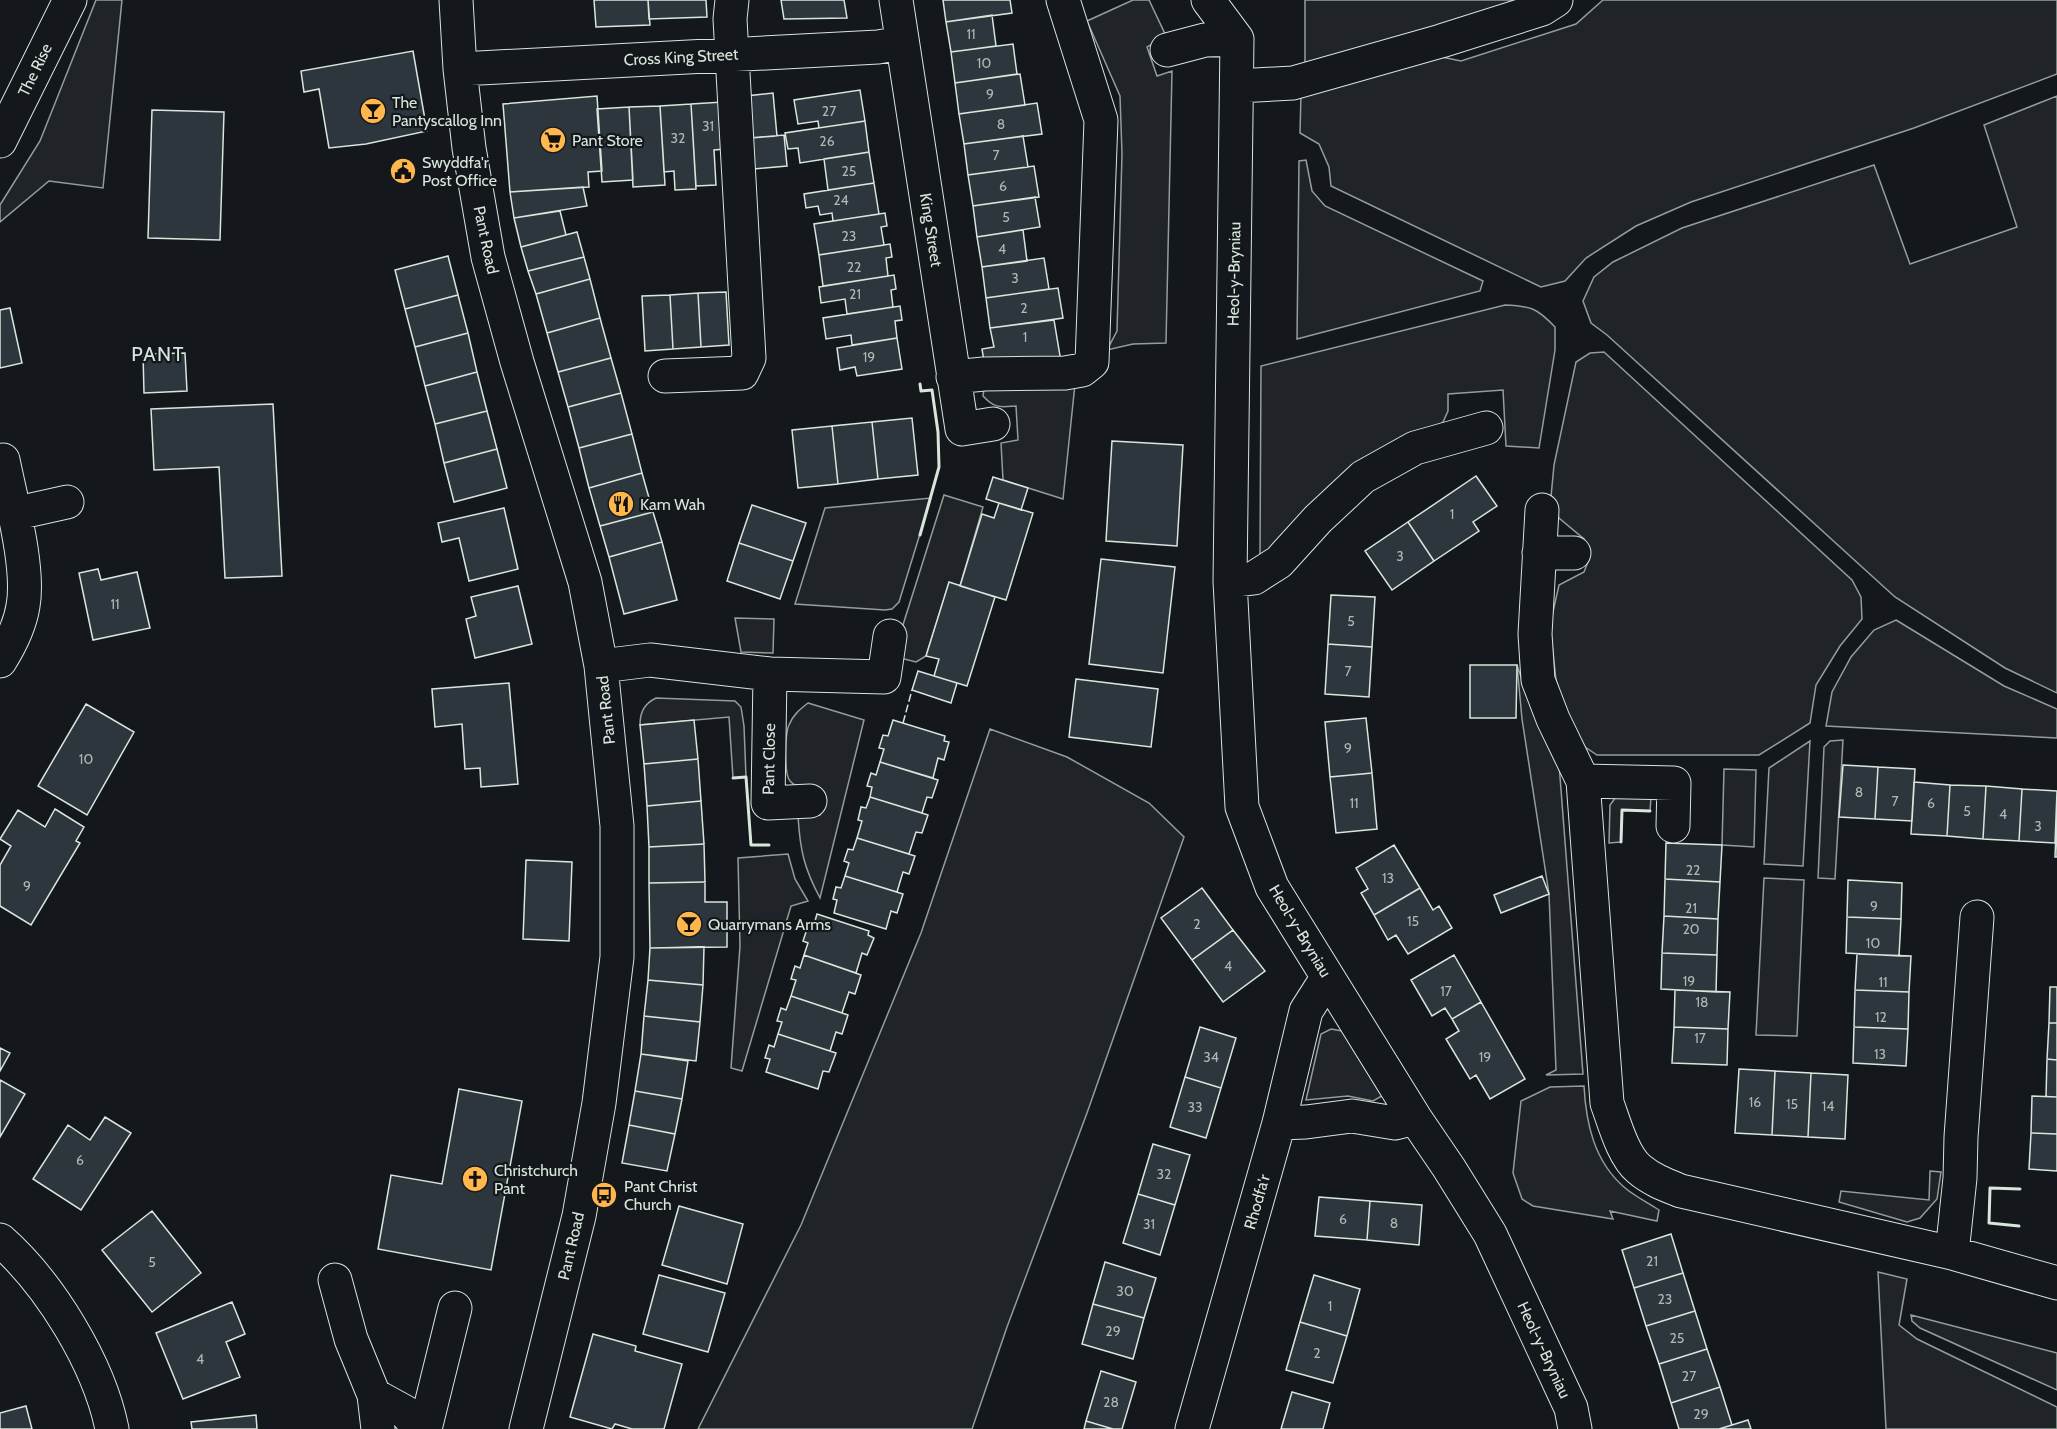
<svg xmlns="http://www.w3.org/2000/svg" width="2057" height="1429" viewBox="0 0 2057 1429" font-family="Cabin,sans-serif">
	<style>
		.green { fill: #202428; stroke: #939e99; stroke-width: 1.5 }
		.building { fill: #2c363c; stroke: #d8e6dc; stroke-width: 1.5 }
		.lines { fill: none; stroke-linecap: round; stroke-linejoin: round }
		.minor-casing { stroke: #d8e6dc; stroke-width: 35 }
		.minor { stroke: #14181c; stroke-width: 33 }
		.fence { stroke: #d8e6dc; stroke-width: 1.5; stroke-dasharray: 8 3; stroke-linecap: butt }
		.wall { stroke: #d8e6dc; stroke-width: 3 }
		.labels { text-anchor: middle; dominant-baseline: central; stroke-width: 4.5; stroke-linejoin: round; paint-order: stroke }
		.number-label { font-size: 14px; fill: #adbab4 }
		.street-label { font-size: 16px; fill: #d8e6dc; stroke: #14181c }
		.poi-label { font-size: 16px; fill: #d8e6dc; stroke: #14181c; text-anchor: start }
		.quarter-label { font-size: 20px; letter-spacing: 1.5px; fill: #d8e6dc; stroke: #14181c }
	</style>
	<rect width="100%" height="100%" fill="#14181c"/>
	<path class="green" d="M96 0H122L103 188 49 181 0 222V205L40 141Z
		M1133 0H1149L1166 36 1147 47 1157 76 1172 71 1166 343 1133 344 1107 350 1117 331 1122 154 1120 96 1087 21Z
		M1305 0H1513L1485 15 1305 70Z
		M1603 0H2057V74L1914 128 1691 202 1636 226 1586 258 1565 281 1541 287 1331 186 1329 167 1319 144 1300 133 1301 94 1427 54 1461 61 1576 24Z
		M2057 96V693L2005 668 1895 597 1607 335 1591 323 1583 301 1594 277 1613 262 1682 228 1874 165 1910 264 2017 227 1984 125Z
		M1306 160 1312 191 1325 206 1483 281 1480 291 1297 339 1299 161Z
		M1505 305C1531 306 1537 308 1555 327V350L1539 448 1506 446 1503 390 1448 394V411L1443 422 1278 547 1260 555 1261 366Z
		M1604 352 1852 580 1861 597 1862 619 1840 646 1816 685 1810 723 1759 755H1597L1585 747 1569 721 1556 680 1550 625 1559 585 1584 572 1589 559 1584 539 1559 518 1551 497 1554 465 1576 362 1590 353Z
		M1075 384 1063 499 1003 480 1001 443 1018 440 1016 406C1000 407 995 409 983 396L984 389Z
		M944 495 983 507 960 586 949 583 926 656 916 662 900 658 902 628Z
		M931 498 899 602 892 609 885 610 795 604 825 508Z
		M735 618 774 619 773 653 741 652Z
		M1896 620 2004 686 2057 709V738L1826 726 1832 692 1851 657 1874 630Z
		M1517 665 1534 715 1559 764 1583 1074 1546 1075 1556 1070 1549 894 1522 719Z
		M656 698 735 701 741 707 744 726 746 777 733 778 729 717 640 725C640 712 644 704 656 698Z
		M808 703 864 720 820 898C804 868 800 850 798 816L820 815 822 790C812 789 797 789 790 781 784 775 785 733 789 725 793 715 799 710 808 703Z
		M990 729 1067 757 1149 803 1184 837 1087 1113 1007 1327 972 1429H698L801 1225 921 933Z
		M1843 740 1835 879 1818 878 1824 747 1830 741Z
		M1810 741 1803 866 1764 864 1769 768Z
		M1724 769 1756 770 1754 847 1722 845Z
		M1616 797H1651L1650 811 1622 810 1621 842 1609 843 1610 805Z
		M788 854 795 879 808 901 791 906 742 1071 731 1068 740 946 738 858Z
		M1764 878 1804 880 1797 1036 1756 1035Z
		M1331 1029 1342 1031 1382 1096 1373 1101 1348 1096 1306 1100 1321 1034Z
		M1584 1086C1586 1123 1594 1161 1624 1187 1634 1196 1647 1202 1659 1210L1657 1221 1610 1211 1613 1219 1533 1206 1522 1199 1513 1173 1521 1101 1550 1087Z
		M1930 1171 1941 1172 1937 1199 1920 1218 1907 1222 1839 1202 1841 1191 1929 1200Z
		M1878 1272 1907 1279 1899 1325 1917 1339 2057 1407V1429H1886Z
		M1911 1315 2057 1353V1390L1920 1328 1912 1321Z"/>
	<path class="building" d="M594 0H648L650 25 596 27Z
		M648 0H706L707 17 649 19Z
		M781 0H844L847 18 784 19Z
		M943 0H1010L1012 13 946 22Z
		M992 15 996 46 951 52 946 22Z
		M1013 44 1017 74 955 83 951 52Z
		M413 51 427 131 366 144 329 148 319 89 304 92 301 71Z
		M1020 74 1025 105 959 114 955 83Z
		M860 90 865 121 819 128 818 121 798 124 794 100Z
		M773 93 777 136 750 138 746 96Z
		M597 96 602 171 588 172 589 187 510 192 503 104Z
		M723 102 725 149 714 150 716 185 696 186 691 104Z
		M1037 103 1042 134 964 144 959 114Z
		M691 104 696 189 675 190 674 171 664 172 660 106Z
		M660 106 665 185 633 187 629 107Z
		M629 107 633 180 602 182 597 109Z
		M152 110 224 112 220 240 148 238Z
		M865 121 869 152 800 163 798 148 788 149 785 133Z
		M784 135 787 166 754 169 750 138Z
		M1023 136 1028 167 968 175 964 144Z
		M869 152 874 183 828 190 824 159Z
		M1034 166 1039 197 973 206 968 175Z
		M874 183 879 214 833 221 832 213 820 215 818 206 806 208 804 194Z
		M583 187 587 206 514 218 510 192Z
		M1035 197 1040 227 977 237 973 206Z
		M560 211 566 235 521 247 514 218Z
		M885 213 887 226 881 227 884 245 819 255 814 224Z
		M1023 230 1027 261 982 267 977 237Z
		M577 232 584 257 528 271 521 247Z
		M890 244 892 257 886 258 888 276 823 286 819 255Z
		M448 256 458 295 405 309 395 270Z
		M584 257 590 279 536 294 528 271Z
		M1044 258 1049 289 986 298 982 267Z
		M894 275 896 289 891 290 893 307 847 314 845 299 821 303 819 287Z
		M590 279 600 318 547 333 536 294Z
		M1058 288 1063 318 990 328 986 298Z
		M726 292 729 345 701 347 698 293Z
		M698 293 701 347 673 349 670 295Z
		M458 295 468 333 415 347 405 309Z
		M670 295 673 349 645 351 642 296Z
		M900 306 902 320 895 321 897 338 852 345 851 335 826 339 823 318Z
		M10 308 22 363 0 368V310Z
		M600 318 611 358 558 372 547 333Z
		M1054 320 1061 362 984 361 982 349 994 347 990 328Z
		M468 333 477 372 425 386 415 347Z
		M897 338 902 369 857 376 855 367 840 370 837 348Z
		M185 353 187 391 144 393 143 354Z
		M611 358 621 393 568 407 558 372Z
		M477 372 487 411 435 424 425 386Z
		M621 393 632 434 579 448 568 407Z
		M273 404 282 576 225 578 219 467 154 470 151 409Z
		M487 411 497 449 444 463 435 424Z
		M912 418 918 475 878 479 872 422Z
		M872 422 878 479 838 484 832 426Z
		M832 426 838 484 798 488 792 430Z
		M632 434 642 473 589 488 579 448Z
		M1112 441 1183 445 1177 546 1106 541Z
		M497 449 507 488 454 502 444 463Z
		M642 473 653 512 600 526 589 488Z
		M1476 476 1497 506 1473 522 1479 531 1434 561 1408 522Z
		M993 477 1028 488 1021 510 986 499Z
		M999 503 1033 513 1006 600 960 586 982 514 994 518Z
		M752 505 806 523 793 561 739 543Z
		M504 508 518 569 469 581 459 538 442 542 438 523Z
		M653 512 662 542 609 557 600 526Z
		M1408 522 1434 561 1392 590 1365 551Z
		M662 542 677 600 624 614 609 557Z
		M739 543 793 561 780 599 727 581Z
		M1101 559 1175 567 1163 673 1089 664Z
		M98 569 101 580 137 572 150 628 93 640 79 573Z
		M949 582 995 597 967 686 934 676 939 659 926 656Z
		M518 586 532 644 475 658 466 619 476 616 471 597Z
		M1331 595 1375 597 1372 647 1328 644Z
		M1328 644 1372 647 1369 697 1325 694Z
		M1470 665H1517L1516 718H1470Z
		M918 671 957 683 951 703 912 690Z
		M1076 679 1158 689 1151 747 1069 737Z
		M509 683 518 784 481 787 480 768 465 769 462 724 435 727 432 689Z
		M86 704 134 732 87 815 38 786Z
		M1366 718 1372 773 1330 777 1325 722Z
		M694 720 698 759 644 764 640 725Z
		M893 720 945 736 944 741 949 742 944 760 938 758 933 778 880 762 884 749 879 748 883 735 888 736Z
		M698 759 701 801 647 806 644 764Z
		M880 762 938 780 932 798 927 797 922 813 870 797 872 787 867 786 871 773 876 775Z
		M1843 765 1878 767 1875 819 1839 817Z
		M1878 767 1915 769 1912 821 1875 819Z
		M1372 773 1377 829 1336 833 1330 777Z
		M1914 782 1950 785 1947 836 1911 834Z
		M1950 785 1986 786 1983 839 1947 836Z
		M1986 786 2022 789 2019 841 1983 839Z
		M2022 789 2057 791 2055 843 2019 841Z
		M870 797 928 815 922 833 916 832 909 854 857 838 862 821 858 820 861 807 866 808Z
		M701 801 704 844 649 847 647 806Z
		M55 809 84 827 76 841 80 843 31 925 0 906V865L11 846 0 839 18 810 45 827Z
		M2057 810V857H2055Z
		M857 838 915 856 909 874 903 872 897 892 845 876 849 863 844 861 848 849 853 850Z
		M1666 843 1722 845 1720 882 1665 879Z
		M704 844 705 882 649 883V847Z
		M1394 845 1420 888 1374 915 1361 893 1368 889 1356 868Z
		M526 860 572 862 569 941 523 939Z
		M845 876 903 894 897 913 891 911 886 929 834 913 837 900 833 899 836 887 841 888Z
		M1542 876 1549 894 1501 913 1494 895Z
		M1665 879 1720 882 1718 919 1664 916Z
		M1848 880 1902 883 1901 919 1847 917Z
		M705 882V902H727V947L650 948 649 883Z
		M1202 888 1233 930 1192 960 1161 918Z
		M1420 888 1433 910 1439 906 1452 928 1408 954 1396 935 1388 940 1374 915Z
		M817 914 869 931 868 935 874 938 867 955 862 953 856 973 804 955 808 943 803 941 807 929 812 931Z
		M1664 916 1718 919 1717 955 1662 953Z
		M1847 917 1901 919 1899 956 1846 953Z
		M1233 930 1265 971 1223 1002 1192 960Z
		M704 947 703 985 648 980 650 948Z
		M1662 953 1717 955 1716 992 1661 989Z
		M1857 954 1911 956 1909 992 1855 990Z
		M804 955 861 975 855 994 849 992 842 1013 791 996 796 980 791 979 795 966 800 968Z
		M1454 955 1481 1002 1452 1019 1445 1008 1432 1016 1411 980Z
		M648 980 703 985 700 1022 644 1016Z
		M2050 987H2057V1023H2049Z
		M1675 990 1730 992 1728 1029 1674 1027Z
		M1855 990 1909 992 1908 1029 1854 1027Z
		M791 996 848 1015 842 1034 836 1032 830 1051 778 1034 782 1022 777 1021 781 1008 786 1010Z
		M1481 1002 1525 1079 1490 1099 1476 1075 1470 1079 1446 1039 1459 1031 1452 1019Z
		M644 1016 700 1022 696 1061 641 1054Z
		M2049 1023H2057V1060L2047 1059Z
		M1200 1027 1236 1038 1221 1088 1185 1077Z
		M1674 1027 1728 1029 1727 1065 1672 1063Z
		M1854 1027 1908 1029 1906 1066 1853 1063Z
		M778 1034 836 1053 829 1072 823 1071 818 1089 766 1072 770 1059 765 1058 769 1045 774 1047Z
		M0 1048 10 1053 0 1071Z
		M641 1054 688 1061 682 1099 635 1091Z
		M2047 1059 2057 1060V1097H2046Z
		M1739 1069 1775 1071 1772 1135 1735 1133Z
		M1775 1071 1811 1073 1808 1137 1772 1135Z
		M1811 1073 1848 1075 1845 1139 1808 1137Z
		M1185 1077 1221 1088 1206 1138 1170 1127Z
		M0 1080 25 1094 0 1137Z
		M459 1089 522 1101 491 1270 378 1249 391 1175 442 1184Z
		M635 1091 682 1099 675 1134 629 1125Z
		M2032 1096 2057 1097V1134L2031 1133Z
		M105 1117 131 1133 81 1210 33 1179 68 1125 90 1140Z
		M629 1125 675 1134 667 1171 622 1163Z
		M2031 1133 2057 1134V1171L2029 1169Z
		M1153 1144 1190 1155 1175 1205 1138 1194Z
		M1138 1194 1175 1205 1160 1255 1123 1243Z
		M1319 1197 1370 1201 1367 1240 1315 1236Z
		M1370 1201 1422 1205 1419 1245 1367 1240Z
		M679 1206 743 1224 727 1284 662 1265Z
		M152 1211 201 1273 152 1312 102 1250Z
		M1671 1234 1683 1273 1634 1288 1622 1250Z
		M1105 1262 1156 1278 1144 1318 1093 1304Z
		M1683 1273 1695 1311 1646 1326 1634 1288Z
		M659 1275 725 1293 708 1352 643 1334Z
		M1314 1275 1360 1289 1347 1336 1300 1322Z
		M232 1302 245 1334 226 1342 240 1377 183 1399 156 1333Z
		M1093 1304 1144 1318 1133 1359 1082 1344Z
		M1695 1311 1707 1349 1659 1364 1646 1326Z
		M1300 1322 1347 1336 1333 1383 1286 1370Z
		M593 1334 636 1346 635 1351 682 1364 664 1429H632L615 1424 612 1429 570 1417Z
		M1707 1349 1720 1387 1671 1403 1659 1364Z
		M1101 1371 1136 1382 1122 1429H1113L1086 1421Z
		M1720 1387 1732 1425 1719 1429H1679L1671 1403Z
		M1292 1392 1330 1403 1323 1429H1281Z
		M26 1406 32 1429H0V1413Z
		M256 1415 257 1429H192L191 1422Z
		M1748 1420 1751 1429H1719L1732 1425Z
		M1086 1421 1113 1429H1084Z"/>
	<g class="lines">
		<g class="minor-casing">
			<path id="minor" d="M456 0 460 69 469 148 488 257 517 362 585 582 601 666 617 826V957L599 1103 579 1216 526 1429
				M896 0 962 429 993 424
				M1208 0 1237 39
				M1167 50 1205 40 1237 39 1230 581
				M460 69 878 47 901 43
				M1237 86 1293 83 1441 41 1542 9 1556 0
				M0 141 70 0
				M665 376 742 373 749 358 730 19 732 0
				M953 377 984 374 1065 373 1082 370 1092 362 1101 120 1063 0
				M1486 428 1415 448 1363 477 1318 519 1279 562 1254 578 1230 581 1242 807 1272 887 1415 1118 1449 1168 1490 1234 1571 1408 1575 1429
				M1542 510 1535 634 1538 680 1553 719 1583 781 1607 1103C1614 1122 1623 1156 1639 1169 1652 1180 1666 1185 1681 1191L1952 1253 2057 1283
				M13 514 67 502
				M1539 553H1574
				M0 661C10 645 20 625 23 606 30 568 11 500 3 460
				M601 666 650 660 770 674 884 677 890 636
				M770 674 768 803 810 801
				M1583 781 1674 783 1673 826
				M1279 1123 1306 1122 1352 1116 1395 1123 1415 1118
				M0 1240C50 1284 99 1364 112 1429
				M1952 1253 1960 1178 1961 1137 1977 917
				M335 1280 351 1339 374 1395 378 1429
				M374 1395 405 1412 420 1429
				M425 1429 455 1308
				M1192 1429 1279 1123 1306 1011 1327 978"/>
		</g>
		<use href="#minor" class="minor"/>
		<path class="fence" d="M903 723 912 690"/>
		<path class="wall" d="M920 535 939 467 938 432 932 390 921 391 920 384
			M733 778 746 777 751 845H769
			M1621 842 1622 810 1650 811
			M2019 1226 1989 1223 1990 1188 2020 1189"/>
	</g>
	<defs>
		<g id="bar-disc" transform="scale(1.35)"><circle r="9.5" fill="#ffb74d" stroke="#14181c"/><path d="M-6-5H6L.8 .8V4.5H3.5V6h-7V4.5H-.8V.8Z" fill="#111"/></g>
		<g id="supermarket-disc" transform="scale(1.35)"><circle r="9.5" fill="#ffb74d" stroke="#14181c"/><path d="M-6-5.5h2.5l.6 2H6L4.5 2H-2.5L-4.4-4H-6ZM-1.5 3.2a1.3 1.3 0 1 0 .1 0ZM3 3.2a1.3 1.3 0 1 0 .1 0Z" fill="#111"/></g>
		<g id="civic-disc" transform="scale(1.35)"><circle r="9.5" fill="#ffb74d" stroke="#14181c"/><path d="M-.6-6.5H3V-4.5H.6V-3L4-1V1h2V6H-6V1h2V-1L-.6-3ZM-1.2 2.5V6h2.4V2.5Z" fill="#111"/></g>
		<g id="restaurant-disc" transform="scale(1.35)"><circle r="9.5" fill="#ffb74d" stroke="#14181c"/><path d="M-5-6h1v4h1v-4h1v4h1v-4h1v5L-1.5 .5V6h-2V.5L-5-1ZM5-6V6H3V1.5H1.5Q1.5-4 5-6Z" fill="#111"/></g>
		<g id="church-disc" transform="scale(1.35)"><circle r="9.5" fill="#ffb74d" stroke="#14181c"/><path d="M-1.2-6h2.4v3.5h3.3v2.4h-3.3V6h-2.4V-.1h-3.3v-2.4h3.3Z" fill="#111"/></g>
		<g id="bus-disc" transform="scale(1.35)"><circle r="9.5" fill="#ffb74d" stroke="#14181c"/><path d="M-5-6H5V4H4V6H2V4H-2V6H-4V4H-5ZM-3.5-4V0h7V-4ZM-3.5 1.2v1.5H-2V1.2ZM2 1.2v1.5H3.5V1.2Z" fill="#111"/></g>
	</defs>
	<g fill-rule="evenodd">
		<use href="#bar-disc" x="373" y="111"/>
		<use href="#supermarket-disc" x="553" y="140"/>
		<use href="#civic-disc" x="403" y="171"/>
		<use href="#restaurant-disc" x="621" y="504"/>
		<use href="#bar-disc" x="689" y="924"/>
		<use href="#church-disc" x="475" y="1179"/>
		<use href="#bus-disc" x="604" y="1195"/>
	</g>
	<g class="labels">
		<g class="number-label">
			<text x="971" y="34">11</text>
			<text x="984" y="63">10</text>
			<text x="990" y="94">9</text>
			<text x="829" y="111">27</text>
			<text x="1001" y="124">8</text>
			<text x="708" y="126">31</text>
			<text x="678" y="138">32</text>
			<text x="827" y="141">26</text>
			<text x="996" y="155">7</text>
			<text x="849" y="171">25</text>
			<text x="1003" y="186">6</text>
			<text x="841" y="200">24</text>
			<text x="1006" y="217">5</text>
			<text x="849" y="236">23</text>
			<text x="1002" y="249">4</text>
			<text x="854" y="267">22</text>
			<text x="1015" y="278">3</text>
			<text x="855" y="294">21</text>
			<text x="1024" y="308">2</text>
			<text x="1025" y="337">1</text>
			<text x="869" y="357">19</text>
			<text x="1452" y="514">1</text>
			<text x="1400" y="556">3</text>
			<text x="115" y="604">11</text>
			<text x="1351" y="621">5</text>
			<text x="1348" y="671">7</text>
			<text x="1348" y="748">9</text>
			<text x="86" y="759">10</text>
			<text x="1859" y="792">8</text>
			<text x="1895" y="801">7</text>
			<text x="1354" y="803">11</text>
			<text x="1931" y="803">6</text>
			<text x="1967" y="811">5</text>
			<text x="2003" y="814">4</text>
			<text x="2038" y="826">3</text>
			<text x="1693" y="870">22</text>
			<text x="1388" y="878">13</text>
			<text x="27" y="886">9</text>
			<text x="1874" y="906">9</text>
			<text x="1691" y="908">21</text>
			<text x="1413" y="921">15</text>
			<text x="1197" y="924">2</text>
			<text x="1691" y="929">20</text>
			<text x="1873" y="943">10</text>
			<text x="1228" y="966">4</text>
			<text x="1689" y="981">19</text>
			<text x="1883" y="982">11</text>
			<text x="1446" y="991">17</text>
			<text x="1702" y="1002">18</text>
			<text x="1881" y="1017">12</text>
			<text x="1700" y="1038">17</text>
			<text x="1880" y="1054">13</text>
			<text x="1211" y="1057">34</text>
			<text x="1485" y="1057">19</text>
			<text x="1755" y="1102">16</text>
			<text x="1792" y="1104">15</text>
			<text x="1828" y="1106">14</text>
			<text x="1195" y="1107">33</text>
			<text x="80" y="1160">6</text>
			<text x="1164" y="1174">32</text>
			<text x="1343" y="1219">6</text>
			<text x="1394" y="1223">8</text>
			<text x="1149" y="1224">31</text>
			<text x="1652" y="1261">21</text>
			<text x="152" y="1262">5</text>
			<text x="1125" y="1291">30</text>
			<text x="1665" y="1299">23</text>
			<text x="1330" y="1306">1</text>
			<text x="1113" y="1331">29</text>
			<text x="1677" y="1338">25</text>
			<text x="1317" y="1353">2</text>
			<text x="200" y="1359">4</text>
			<text x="1689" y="1376">27</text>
			<text x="1111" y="1402">28</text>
			<text x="1701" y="1414">29</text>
		</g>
		<g class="street-label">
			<text transform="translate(681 57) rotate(-3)">Cross King Street</text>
			<text transform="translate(35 70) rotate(-64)">The Rise</text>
			<text transform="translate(931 230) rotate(81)">King Street</text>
			<text transform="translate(486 240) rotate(78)">Pant Road</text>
			<text transform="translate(1234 274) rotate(-89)">Heol-y-Bryniau</text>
			<text transform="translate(606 710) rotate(-96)">Pant Road</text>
			<text transform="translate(769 759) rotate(-89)">Pant Close</text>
			<text transform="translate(1300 931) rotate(59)">Heol-y-Bryniau</text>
			<text transform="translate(1257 1202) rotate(-74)">Rhodfa'r</text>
			<text transform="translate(571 1246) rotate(-77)">Pant Road</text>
			<text transform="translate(1544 1350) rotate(65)">Heol-y-Bryniau</text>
		</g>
		<g class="poi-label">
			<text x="392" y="102">The<tspan x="392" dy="18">Pantyscallog Inn</tspan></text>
			<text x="572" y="140">Pant Store</text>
			<text x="422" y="162">Swyddfa'r<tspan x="422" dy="18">Post Office</tspan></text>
			<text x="640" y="504">Kam Wah</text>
			<text x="708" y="924">Quarrymans Arms</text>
			<text x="494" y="1170">Christchurch<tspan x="494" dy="18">Pant</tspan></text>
			<text x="624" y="1186">Pant Christ<tspan x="624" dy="18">Church</tspan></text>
		</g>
		<g class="quarter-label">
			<text x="158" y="354">PANT</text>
		</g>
	</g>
</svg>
